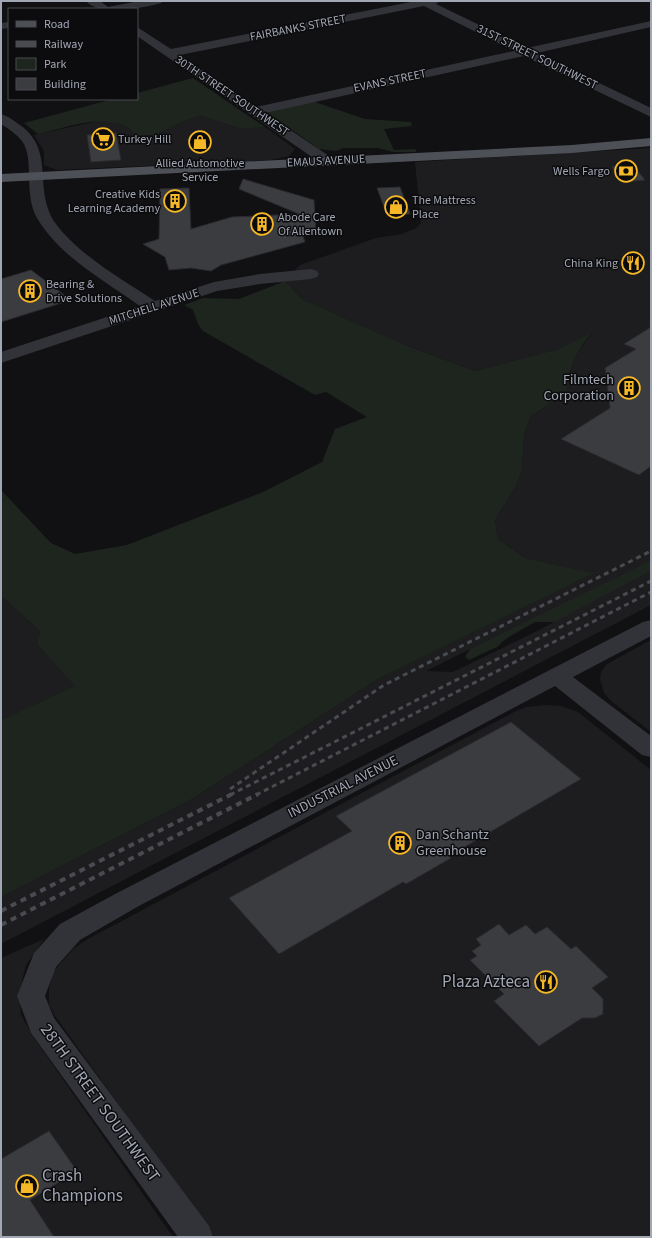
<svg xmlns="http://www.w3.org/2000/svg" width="652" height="1238" viewBox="0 0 652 1238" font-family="'Source Sans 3',sans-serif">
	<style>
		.built { fill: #1d1d20 }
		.green { fill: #1d251e }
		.building { fill: #3b3c40; stroke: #2b2b2f }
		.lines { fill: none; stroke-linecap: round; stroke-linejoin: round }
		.minor { fill: #323338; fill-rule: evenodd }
		.major { fill: #4e5057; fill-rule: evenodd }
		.rail-far1 { stroke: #494b51; stroke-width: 3; stroke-dasharray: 5 4; stroke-linecap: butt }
		.rail { stroke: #494b51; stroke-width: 4; stroke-dasharray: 6 5; stroke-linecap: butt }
		.labels { text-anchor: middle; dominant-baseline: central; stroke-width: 3; stroke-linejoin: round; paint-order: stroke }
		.far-street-label { font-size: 12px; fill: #a2a7b4; stroke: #0c0c0e }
		.far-poi-label { font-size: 12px; fill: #a2a7b4; stroke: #0c0c0e; text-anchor: start }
		.poi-label { font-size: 14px; fill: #a2a7b4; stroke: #0c0c0e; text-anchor: end }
		.street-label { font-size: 14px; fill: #a2a7b4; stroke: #0c0c0e }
		.near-poi-label { font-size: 17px; fill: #a2a7b4; stroke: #0c0c0e; text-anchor: end }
		.near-street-label { font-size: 17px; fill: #a2a7b4; stroke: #0c0c0e }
	</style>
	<rect width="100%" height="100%" fill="#111113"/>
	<path class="built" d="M201 116 242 129 265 127 295 149 289 156 271 160 57 170 44 165V151L34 135 98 121H112L133 130 138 136 154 135 189 119Z
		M651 148V560L426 671 453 672 541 629 651 571V605L1 944V897L192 799 378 679 593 573 525 558 498 539 495 520 516 486 522 470 524 435 531 416 566 393 567 376 578 352 591 334 558 349 475 371 410 347 302 299 285 281 300 265 376 238 402 234 416 228 421 223 415 162Z
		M1 596 40 631 37 644 76 686 1 720Z
		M651 640V732L611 701 604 693 600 679 601 672 607 664Z
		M547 705 561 706 578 712 651 770V1237H214L55 1016 49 1004V989L53 972 74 948 88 939 516 711 526 707Z
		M44 939 26 965 19 993 21 1015 32 1035 173 1237H1V958Z"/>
	<path class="green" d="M193 78 265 127 242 129 201 116 189 119 154 135 138 136C112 108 70 127 38 134L24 123 113 99H137V93Z
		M312 101 365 119 411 122 412 126 384 129 394 150 415 149 417 152H393L378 148H344L336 151 319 149 268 113V112Z
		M285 281 302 299 410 347 475 371 558 349 591 333C576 353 568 368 566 393L531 416 524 435 522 470 516 486 495 520 498 539 525 558 594 573 378 679 192 799 1 897V720L75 686 37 644 40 631 1 596V490L51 543 75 554 127 545 263 492 322 462 335 429 367 417 326 392 315 395 203 331 198 324 193 310 184 305 203 298 239 299Z
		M651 560V571L555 622H535L507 638 497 647 469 660 465 657 470 649Z"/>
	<path class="building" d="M116 133 121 160 91 162 87 135Z
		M633 165 645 180 624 182 612 167Z
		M243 179 314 200 316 235 303 236 305 242 221 265 211 271 191 268 169 270 165 257 143 244 159 239 160 189 189 188 191 229 232 217 299 214 239 189Z
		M400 187 410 214 387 215 377 188Z
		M31 270 71 300 1 322V279Z
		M651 327V466L639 475 561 439 610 408 605 368 636 349 624 344Z
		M511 722 581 779 449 856 451 858 406 884 403 882 279 954 229 898 352 831 336 816Z
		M499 924 509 935 526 925 535 934 547 927 571 949 576 946 608 977 592 988 603 999V1014L595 1018H582L539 1046 494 1001 504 994 470 960 477 956 472 951 481 945 476 939Z
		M49 1131 77 1171 30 1200 54 1237H1V1159Z"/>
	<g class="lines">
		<path class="minor" d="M86 1H100L108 7 139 1H163L161 3C144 8 98 17 86 1Z
			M416 1H440L436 4 527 48 651 21V27L537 53 651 108V117L524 56 265 113 332 158 334 161 332 164H322L137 36V27L171 49ZM424 6 514 51 256 107 180 55Z
			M9 22V28L1 29V23Z
			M1 114C7 116 12 119 17 123 58 149 31 189 56 224 79 255 123 280 155 301L214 282 260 274 311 269 317 271 319 274 317 277 311 279 260 284 217 291 1 363V352L140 306C105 281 59 256 37 218 23 193 35 159 22 141 16 134 9 129 1 124Z
			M651 620V636L573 677 651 736V757L642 755 555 686 137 907 80 940 56 967 45 996 54 1018 209 1226 213 1237H178L31 1033 17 996 34 953 60 924 117 893 643 622Z"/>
		<path class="major" d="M651 138V146L572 153 1 182V174L572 145Z"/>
		<path class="rail-far1" d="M230 789 384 685 651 551
			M230 795 651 581
			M256 795 651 592"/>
		<path class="rail" d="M1 911 232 794
			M1 925 258 794"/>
	</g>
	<defs>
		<g id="supermarket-ring" transform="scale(1.15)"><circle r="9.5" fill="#0c0c0e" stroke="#f6b826" stroke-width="1.5"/><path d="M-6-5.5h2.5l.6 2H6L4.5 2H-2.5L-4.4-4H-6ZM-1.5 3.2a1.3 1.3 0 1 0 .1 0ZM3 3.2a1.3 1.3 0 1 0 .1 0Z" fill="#f6b826"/></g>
		<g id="shop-ring" transform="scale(1.15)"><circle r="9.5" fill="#0c0c0e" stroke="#f6b826" stroke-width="1.5"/><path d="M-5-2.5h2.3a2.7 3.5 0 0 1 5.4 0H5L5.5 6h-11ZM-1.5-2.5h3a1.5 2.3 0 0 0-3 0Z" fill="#f6b826"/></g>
		<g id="bank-ring" transform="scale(1.15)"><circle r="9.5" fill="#0c0c0e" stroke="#f6b826" stroke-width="1.5"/><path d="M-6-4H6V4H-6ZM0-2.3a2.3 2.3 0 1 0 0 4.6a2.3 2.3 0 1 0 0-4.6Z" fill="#f6b826"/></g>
		<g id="building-ring" transform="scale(1.15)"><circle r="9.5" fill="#0c0c0e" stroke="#f6b826" stroke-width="1.5"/><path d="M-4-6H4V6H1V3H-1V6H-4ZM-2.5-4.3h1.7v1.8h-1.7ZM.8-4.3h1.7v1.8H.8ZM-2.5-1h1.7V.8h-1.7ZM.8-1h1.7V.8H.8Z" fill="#f6b826"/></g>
		<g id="restaurant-ring" transform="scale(1.15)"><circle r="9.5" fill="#0c0c0e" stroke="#f6b826" stroke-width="1.5"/><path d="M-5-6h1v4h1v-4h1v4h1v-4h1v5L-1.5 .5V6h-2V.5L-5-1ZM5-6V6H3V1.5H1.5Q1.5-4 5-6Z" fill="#f6b826"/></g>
	</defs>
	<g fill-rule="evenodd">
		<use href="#supermarket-ring" x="103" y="139"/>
		<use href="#shop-ring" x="200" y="142"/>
		<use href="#bank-ring" x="626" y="171"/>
		<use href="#building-ring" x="175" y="201"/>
		<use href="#shop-ring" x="396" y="207"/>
		<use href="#building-ring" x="262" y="224"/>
		<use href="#restaurant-ring" x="633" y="263"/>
		<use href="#building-ring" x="30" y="291"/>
		<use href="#building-ring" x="629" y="388"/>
		<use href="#building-ring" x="400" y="843"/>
		<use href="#restaurant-ring" x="546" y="982"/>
		<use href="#shop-ring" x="27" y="1186"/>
	</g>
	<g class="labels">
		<g class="far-street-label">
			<text transform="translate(298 28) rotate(-11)">FAIRBANKS STREET</text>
			<text transform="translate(537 57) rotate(26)">31ST STREET SOUTHWEST</text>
			<text transform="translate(390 81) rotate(-12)">EVANS STREET</text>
			<text transform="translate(232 96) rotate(34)">30TH STREET SOUTHWEST</text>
			<text transform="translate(326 161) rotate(-3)">EMAUS AVENUE</text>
			<text transform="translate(154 307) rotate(-18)">MITCHELL AVENUE</text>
		</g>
		<g class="far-poi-label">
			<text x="118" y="139">Turkey Hill</text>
			<text x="200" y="163" text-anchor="middle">Allied Automotive<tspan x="200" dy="14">Service</tspan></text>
			<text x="610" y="171" text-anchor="end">Wells Fargo</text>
			<text x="160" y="194" text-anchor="end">Creative Kids<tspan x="160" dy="14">Learning Academy</tspan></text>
			<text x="412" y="200">The Mattress<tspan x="412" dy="14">Place</tspan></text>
			<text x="278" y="217">Abode Care<tspan x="278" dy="14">Of Allentown</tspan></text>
			<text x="618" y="263" text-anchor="end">China King</text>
			<text x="46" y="284">Bearing &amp;<tspan x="46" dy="14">Drive Solutions</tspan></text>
		</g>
		<g class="poi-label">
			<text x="614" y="380">Filmtech<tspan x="614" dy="16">Corporation</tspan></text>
			<text x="416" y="835" text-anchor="start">Dan Schantz<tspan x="416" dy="16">Greenhouse</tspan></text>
		</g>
		<g class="street-label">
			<text transform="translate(343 787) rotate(-27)">INDUSTRIAL AVENUE</text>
		</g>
		<g class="near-poi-label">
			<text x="530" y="982">Plaza Azteca</text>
			<text x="42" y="1176" text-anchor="start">Crash<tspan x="42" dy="20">Champions</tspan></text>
		</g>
		<g class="near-street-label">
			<text transform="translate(100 1103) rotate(54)">28TH STREET SOUTHWEST</text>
		</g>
	</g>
	<rect width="652" height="1238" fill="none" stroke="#a2a7b4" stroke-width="4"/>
	<rect x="8" y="8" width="130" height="92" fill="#0c0c0e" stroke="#484a50"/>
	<rect x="16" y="21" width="20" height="6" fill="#4e5057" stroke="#484a50"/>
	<text x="44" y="28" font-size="12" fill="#a2a7b4">Road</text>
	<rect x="16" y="41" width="20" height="6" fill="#494b51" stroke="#484a50"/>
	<text x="44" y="48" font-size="12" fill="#a2a7b4">Railway</text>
	<rect x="16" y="58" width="20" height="12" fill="#1d251e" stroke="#484a50"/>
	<text x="44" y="68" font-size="12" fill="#a2a7b4">Park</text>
	<rect x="16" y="78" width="20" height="12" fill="#3b3c40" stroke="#484a50"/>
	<text x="44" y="88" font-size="12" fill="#a2a7b4">Building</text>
</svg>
